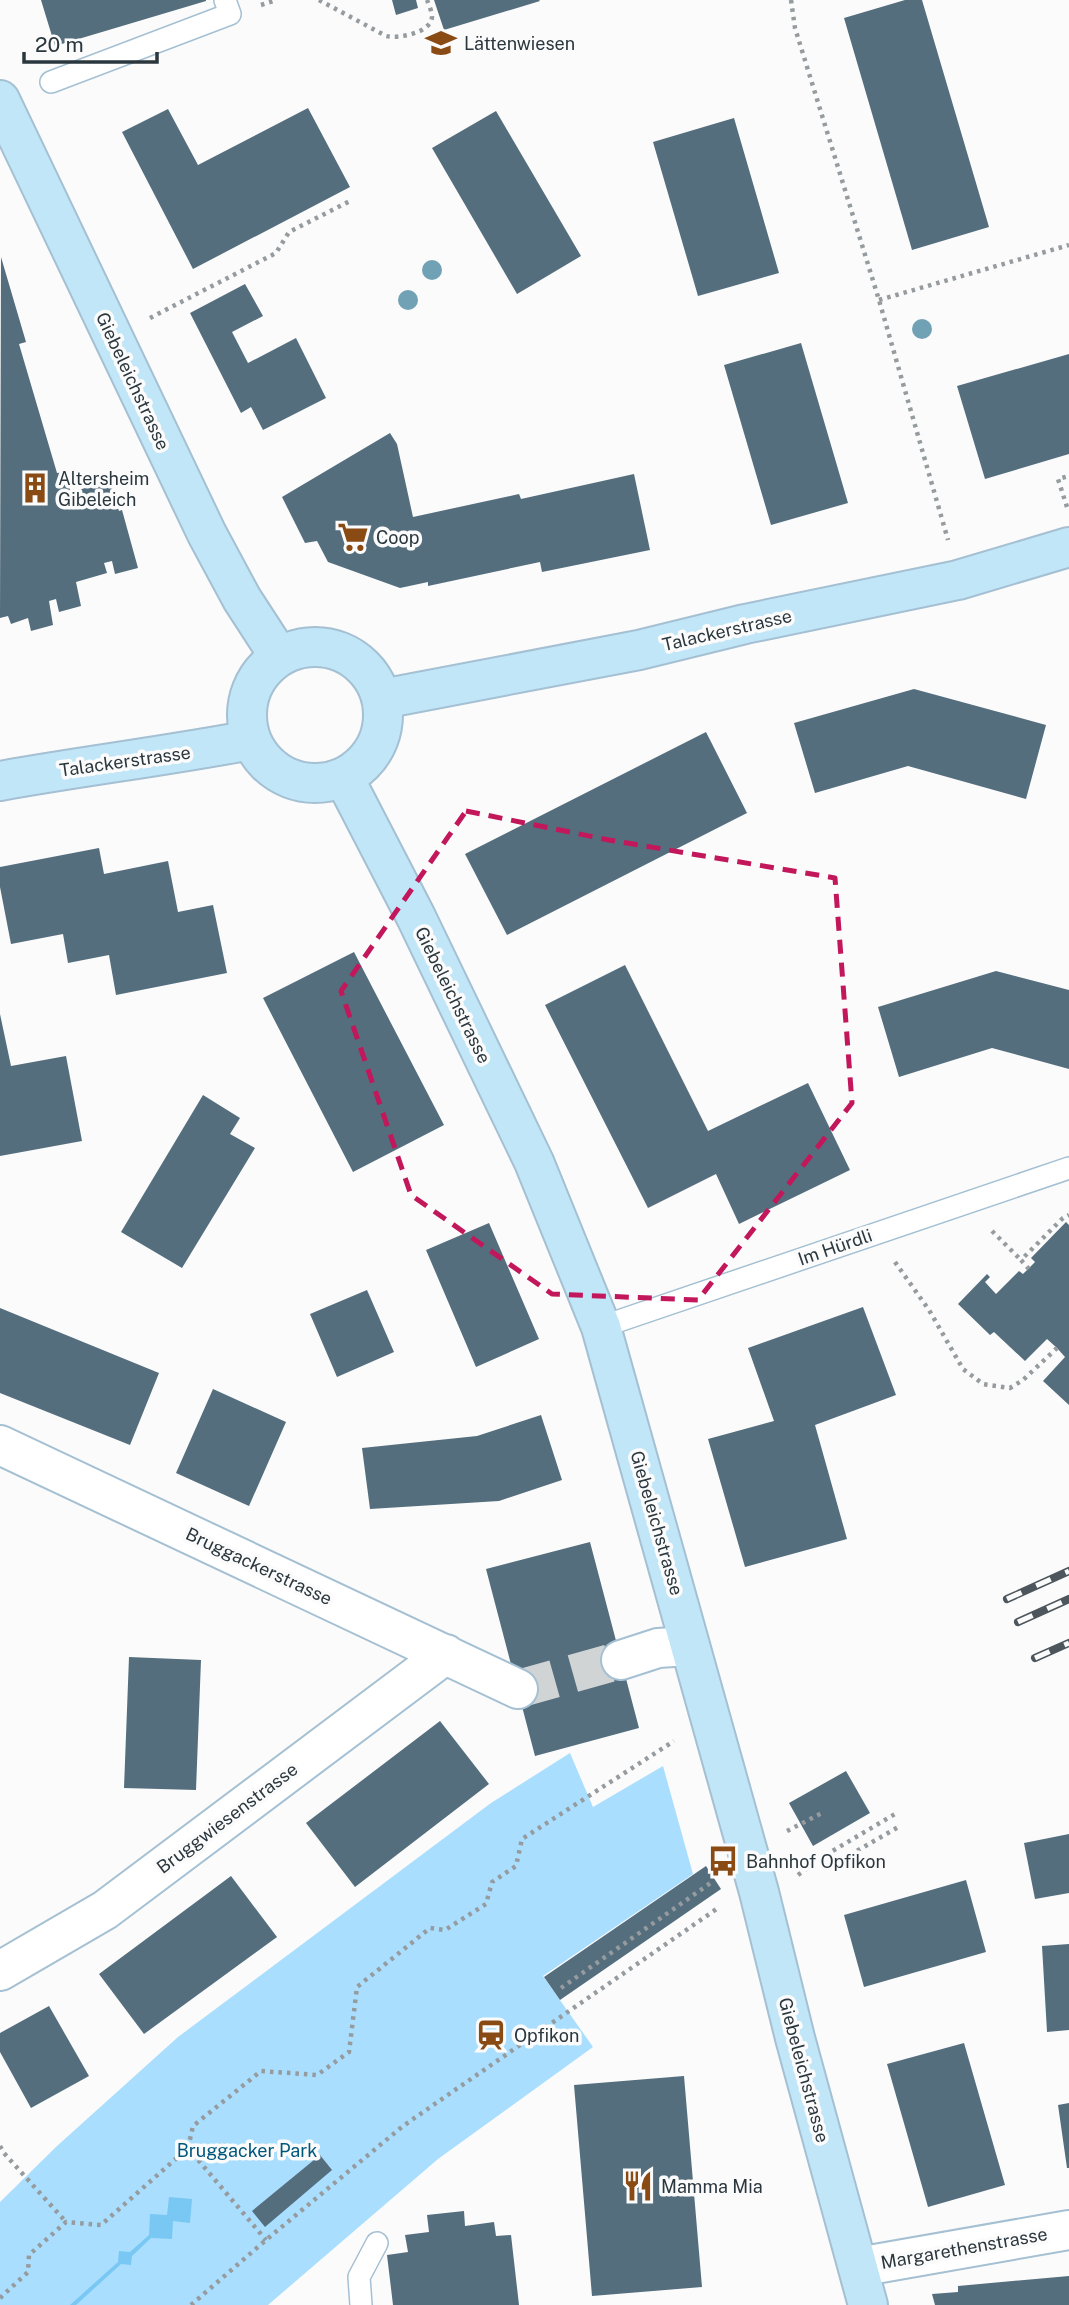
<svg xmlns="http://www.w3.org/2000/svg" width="1069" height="2305" viewBox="0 0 1069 2305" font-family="'Public Sans',sans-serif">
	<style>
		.green { fill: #aadefe }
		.water { fill: #79c7f3 }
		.building { fill: #546e7e }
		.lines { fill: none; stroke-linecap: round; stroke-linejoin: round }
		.street-tunnel { stroke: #d1d4d5; stroke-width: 38; stroke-dasharray: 38 19; stroke-linecap: butt }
		.lane-casing { stroke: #a4c0d2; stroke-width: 24 }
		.street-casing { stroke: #a4c0d2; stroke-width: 42 }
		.secondary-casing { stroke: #a4c0d2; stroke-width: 42 }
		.path { stroke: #959b9e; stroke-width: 4.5; stroke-dasharray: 3.5 5; stroke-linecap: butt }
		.lane { stroke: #fff; stroke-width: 21 }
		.street { stroke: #fff; stroke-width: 38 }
		.secondary { stroke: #c0e6f8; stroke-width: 38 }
		.rail-casing { stroke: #4c565c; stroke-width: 8 }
		.rail { stroke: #fbfbfb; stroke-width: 5; stroke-dasharray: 16; stroke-linecap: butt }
		.tree { fill: #71a1b5 }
		.marked { fill: none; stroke: #c2185b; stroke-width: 5; stroke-dasharray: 14 9; stroke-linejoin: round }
		.labels { text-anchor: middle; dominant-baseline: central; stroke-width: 7; stroke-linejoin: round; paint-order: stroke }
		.poi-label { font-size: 18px; fill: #2b373e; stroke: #fbfbfb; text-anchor: start }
		.street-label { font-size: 18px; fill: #2b373e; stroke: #fbfbfb }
		.park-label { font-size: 18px; fill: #00577c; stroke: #fbfbfb }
	</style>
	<rect width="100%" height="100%" fill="#fbfbfb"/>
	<path class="green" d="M570 1753 593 1807 663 1766 693 1874 543 1976 593 2047 438 2159 268 2305H0V2202L57 2146 178 2037 491 1803Z"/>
	<path class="water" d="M169 2197 192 2199 190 2223 173 2221 172 2239 151 2238 132 2256 131 2265 121 2264 76 2305H70L118 2262 119 2251 130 2252 149 2235 150 2214 167 2215Z"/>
	<path class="building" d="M41 0H206V1L55 46Z
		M392 0H416L418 8 396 15Z
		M434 0H539L540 1 444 30Z
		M905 0H922L989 227 912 250 844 18Z
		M308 108 350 187 193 269 122 132 168 109 198 165Z
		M496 111 581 256 517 294 432 148Z
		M734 118 779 273 698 296 653 142Z
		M1 257 26 342 19 344 57 473 64 472 71 492 110 481 119 511 122 510 138 568 115 574 112 561 104 563 107 573 76 582 81 606 59 612 56 599 49 601 53 625 31 631 28 618 11 624 8 616 0 618Z
		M245 284 263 316 232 332 248 363 296 338 326 398 263 430 251 407 241 413 190 313Z
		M801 343 848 503 771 525 724 365Z
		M1069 354V454L985 479 957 386Z
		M390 433 397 444 413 517 519 494 521 499 634 474 650 550 542 572 540 562 428 586V582L400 588 328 562 317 541 305 543 282 497Z
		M914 689 1046 725 1026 799 908 766 815 793 794 723Z
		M706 732 747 813 507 935 465 854Z
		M99 848 104 874 168 861 178 912 213 905 227 973 116 995 109 955 68 963 63 934 11 944 0 887V867Z
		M354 952 444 1125 353 1172 263 998Z
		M625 965 708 1131 808 1083 850 1170 739 1224 716 1174 648 1208 545 1005Z
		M996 971 1069 990V1069L992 1048 899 1077 878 1007Z
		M0 1014 11 1066 66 1056 82 1141 0 1156Z
		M203 1095 240 1118 230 1134 255 1148 182 1268 121 1232Z
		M1066 1222 1069 1225V1405L1043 1381 1065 1357 1057 1348 1047 1339 1025 1361 994 1332 990 1335 958 1304 987 1274 990 1277 985 1282 996 1294 1019 1271 1023 1274 1035 1262 1031 1258Z
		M489 1223 539 1339 476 1367 426 1250Z
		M367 1290 394 1352 337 1377 310 1314Z
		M863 1307 896 1395 815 1425 847 1539 745 1567 708 1439 774 1421 748 1348Z
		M0 1308 159 1373 130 1445 0 1393Z
		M213 1389 286 1422 249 1506 176 1473Z
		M541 1415 562 1480 499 1501 370 1509 362 1448 477 1436Z
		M590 1542 639 1728 535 1756 486 1569Z
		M129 1657 201 1660 196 1790 124 1788Z
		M440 1721 489 1784 355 1887 306 1823Z
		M846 1771 870 1813 813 1846 789 1803Z
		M1069 1834V1893L1035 1899 1024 1843Z
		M706 1866 721 1889 560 2000 544 1977Z
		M231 1876 277 1937 144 2034 99 1974Z
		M966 1880 986 1952 864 1987 844 1915Z
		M1069 1944V2030L1047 2032 1042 1946Z
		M49 2006 89 2076 31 2108 0 2052V2033Z
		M964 2043 1005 2185 928 2207 887 2064Z
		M684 2076 702 2287 592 2296 574 2085Z
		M1069 2103V2168H1067L1058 2105Z
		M320 2155 332 2170 265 2227 252 2211Z
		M464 2211 465 2226 494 2222 496 2236 511 2235 519 2305H393L387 2255 408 2252 405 2235 429 2232 427 2215Z
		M1069 2276V2305H935L932 2294 958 2292V2286Z"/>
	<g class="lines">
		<path class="street-tunnel" d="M518 1689 621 1660"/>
		<g class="lane-casing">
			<path id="lane" d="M51 82 230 14 225 0
				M601 1327 1069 1168
				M361 2305 359 2277 377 2243"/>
		</g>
		<g class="street-casing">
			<path id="street" d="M0 1445 518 1689
				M621 1660 658 1648 689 1646
				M0 1971 105 1910 446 1654
				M858 2267 1069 2230"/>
		</g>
		<g class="secondary-casing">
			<path id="secondary" d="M0 100 207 534 242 599 279 656
				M247 715a68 68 0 1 1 136 0a68 68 0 1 1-136 0Z
				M382 699 639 650 745 624 958 580 1069 547
				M344 778 416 917 534 1162 601 1327 759 1892 795 2038 868 2305
				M0 781C83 766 167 756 251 740"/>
		</g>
		<path class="path" d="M319 0 386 36C398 39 431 33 432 17 432 12 429 5 427 0
			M791 0 795 28 879 300 948 540
			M261 5 277 0
			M879 300 1069 245
			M150 318 276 253 289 232 352 200
			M1067 507 1058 479 1069 476
			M992 1231 1021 1260
			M895 1262 929 1310 963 1369 983 1384 1010 1388 1023 1380 1057 1348
			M1029 1269 1021 1260 1063 1218 1069 1215
			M787 1831 824 1812
			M824 1856 831 1866 900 1826
			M798 1875 824 1856 895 1814
			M561 1988 712 1882
			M0 2146 3 2152 66 2222
			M188 2148 193 2126 261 2071 317 2075 349 2052 357 1987 430 1928 445 1930 486 1904 492 1882 516 1866 522 1839 674 1741
			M0 2298 28 2272 29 2255 66 2222 101 2225 188 2148 266 2240
			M191 2305 266 2240 403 2126 718 1908"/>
		<use href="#lane" class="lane"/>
		<use href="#street" class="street"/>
		<use href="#secondary" class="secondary"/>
		<g class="rail-casing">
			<path id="rail" d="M1007 1599 1069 1571
				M1018 1622 1069 1599
				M1035 1658 1069 1643"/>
		</g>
		<use href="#rail" class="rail"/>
	</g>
	<g class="tree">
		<circle cx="432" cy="270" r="10"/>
		<circle cx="408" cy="300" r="10"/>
		<circle cx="922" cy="329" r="10"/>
	</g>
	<path class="marked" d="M466 811 609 840 835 878 852 1103 698 1300 552 1294 411 1195 341 991Z"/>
	<defs>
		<g id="school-bare" transform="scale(2.415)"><path d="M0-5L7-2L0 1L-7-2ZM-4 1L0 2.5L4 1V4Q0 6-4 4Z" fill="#8a4a13" stroke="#fbfbfb" stroke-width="2.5" paint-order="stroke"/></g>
		<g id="building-bare" transform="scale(2.415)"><path d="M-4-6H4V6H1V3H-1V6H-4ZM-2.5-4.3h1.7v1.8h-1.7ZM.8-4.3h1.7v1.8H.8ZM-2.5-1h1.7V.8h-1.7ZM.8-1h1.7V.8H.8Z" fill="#8a4a13" stroke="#fbfbfb" stroke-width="2.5" paint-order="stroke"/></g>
		<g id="supermarket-bare" transform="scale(2.415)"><path d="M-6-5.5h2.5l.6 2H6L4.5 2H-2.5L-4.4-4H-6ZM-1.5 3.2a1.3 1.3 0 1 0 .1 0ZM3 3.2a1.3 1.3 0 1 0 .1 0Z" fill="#8a4a13" stroke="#fbfbfb" stroke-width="2.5" paint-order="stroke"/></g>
		<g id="bus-bare" transform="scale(2.415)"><path d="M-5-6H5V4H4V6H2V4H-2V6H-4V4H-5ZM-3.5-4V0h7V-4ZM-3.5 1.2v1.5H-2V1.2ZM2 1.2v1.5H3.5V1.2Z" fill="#8a4a13" stroke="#fbfbfb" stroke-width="2.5" paint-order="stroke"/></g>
		<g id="station-bare" transform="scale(2.415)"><path d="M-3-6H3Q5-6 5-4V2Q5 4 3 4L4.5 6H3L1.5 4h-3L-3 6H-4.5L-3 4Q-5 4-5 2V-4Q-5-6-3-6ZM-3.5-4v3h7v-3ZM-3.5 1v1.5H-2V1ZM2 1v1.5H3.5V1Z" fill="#8a4a13" stroke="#fbfbfb" stroke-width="2.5" paint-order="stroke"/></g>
		<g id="restaurant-bare" transform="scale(2.415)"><path d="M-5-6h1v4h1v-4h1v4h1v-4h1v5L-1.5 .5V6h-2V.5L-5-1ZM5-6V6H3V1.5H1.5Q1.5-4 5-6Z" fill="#8a4a13" stroke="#fbfbfb" stroke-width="2.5" paint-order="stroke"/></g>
	</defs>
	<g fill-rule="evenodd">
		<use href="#school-bare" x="441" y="43"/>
		<use href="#building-bare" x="35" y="488"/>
		<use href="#supermarket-bare" x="353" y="537"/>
		<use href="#bus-bare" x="723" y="1861"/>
		<use href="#station-bare" x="491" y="2035"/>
		<use href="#restaurant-bare" x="638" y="2186"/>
	</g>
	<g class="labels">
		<g class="poi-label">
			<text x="464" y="43">Lättenwiesen</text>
			<text x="58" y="478">Altersheim<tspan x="58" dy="21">Gibeleich</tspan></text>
			<text x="376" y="537">Coop</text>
			<text x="746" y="1861">Bahnhof Opfikon</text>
			<text x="514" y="2035">Opfikon</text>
			<text x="661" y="2186">Mamma Mia</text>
		</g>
		<g class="street-label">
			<text transform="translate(133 381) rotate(65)">Giebeleichstrasse</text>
			<text transform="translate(727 630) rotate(-13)">Talackerstrasse</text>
			<text transform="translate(125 761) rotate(-8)">Talackerstrasse</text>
			<text transform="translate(453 995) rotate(64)">Giebeleichstrasse</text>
			<text transform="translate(835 1247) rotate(-19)">Im Hürdli</text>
			<text transform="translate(657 1523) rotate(74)">Giebeleichstrasse</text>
			<text transform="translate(259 1566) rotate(25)">Bruggackerstrasse</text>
			<text transform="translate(227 1818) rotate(-37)">Bruggwiesenstrasse</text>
			<text transform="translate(804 2070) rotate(75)">Giebeleichstrasse</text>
			<text transform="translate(964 2248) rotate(-10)">Margarethenstrasse</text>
		</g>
		<g class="park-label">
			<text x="247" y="2150">Bruggacker Park</text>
		</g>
	</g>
	<path d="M24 52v10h133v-10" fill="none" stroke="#2b373e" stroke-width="3.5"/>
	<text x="35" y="52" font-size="21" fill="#2b373e" stroke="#fbfbfb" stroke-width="5" paint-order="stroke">20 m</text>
</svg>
